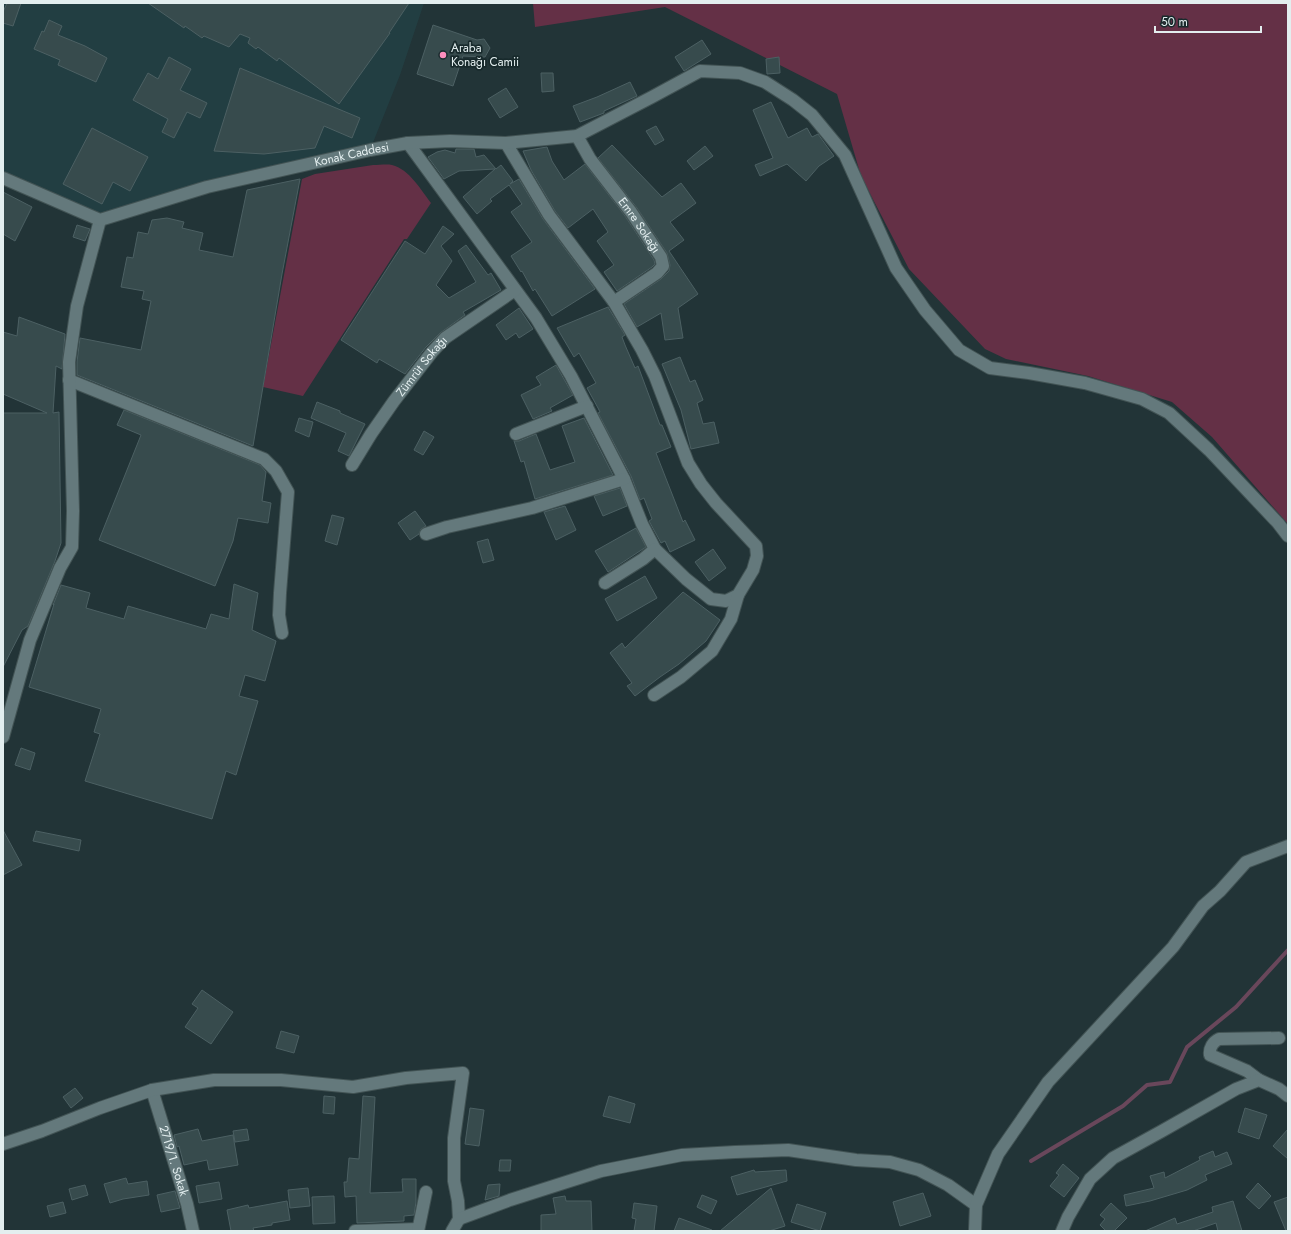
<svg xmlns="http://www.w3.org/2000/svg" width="1291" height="1234" viewBox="0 0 1291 1234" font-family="Jost,sans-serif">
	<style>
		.built { fill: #223e42 }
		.green { fill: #643046 }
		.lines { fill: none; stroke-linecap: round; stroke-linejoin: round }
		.stream { stroke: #69475b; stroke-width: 4 }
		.building { fill: #374b4d; stroke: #4c6063 }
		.street-casing { stroke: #425354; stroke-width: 14 }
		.secondary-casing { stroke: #425354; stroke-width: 14 }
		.street { stroke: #64797c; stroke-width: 12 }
		.secondary { stroke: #64797c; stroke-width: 12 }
		.poi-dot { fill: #fe8ebd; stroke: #182a2c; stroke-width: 1.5 }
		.labels { text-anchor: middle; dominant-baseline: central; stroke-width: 3.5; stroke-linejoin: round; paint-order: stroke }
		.poi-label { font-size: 12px; fill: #e3eeef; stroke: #182a2c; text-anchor: start }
		.street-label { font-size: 12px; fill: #e3eeef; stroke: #182a2c }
	</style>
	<rect width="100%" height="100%" fill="#223437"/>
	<path class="built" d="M3 3H424L400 75 370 150 100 220 3 178Z"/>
	<path class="green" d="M533 3H1288V524L1212 437 1172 402 1088 376 1006 359 985 349 909 269 861 176 837 94 665 7 535 27Z
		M373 165C379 165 387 164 392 165 409 169 421 190 431 203L407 239H404L303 396 263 387 302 179 315 174Z"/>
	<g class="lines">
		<path class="stream" d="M1031 1161 1123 1106 1147 1085 1170 1082 1187 1047 1236 1007 1288 950"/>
	</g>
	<path class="building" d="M7 3H21L13 26 3 23V12Z
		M148 3H409L389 33H390L339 104 279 58 277 61 258 47 256 49 248 43 250 38 240 34 229 47 204 36 202 38 185 26 184 28Z
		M49 20 62 26 58 35 85 46 107 58 96 82 58 65 60 60 34 49 42 31 44 32Z
		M433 25 477 40 484 39 490 48 485 57 463 56 453 86 417 74Z
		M702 40 711 54 684 71 675 57Z
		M169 57 191 69 180 90 207 103 200 118 187 112 174 138 162 132 168 119 133 100 148 73 158 79Z
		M779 57 780 73 767 74 766 59Z
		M240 68 360 118 352 138 324 126 315 148 264 154 214 151Z
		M541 73H553L554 91 542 92Z
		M630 82 637 96 604 111V113L580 122 573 106 597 97Z
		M506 88 518 107 500 118 488 99Z
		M771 102 788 138 807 128 812 137 818 134 834 156 819 166 806 181 787 164 760 176 755 165 773 158 753 110Z
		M656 126 664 140 655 145 646 131Z
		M92 128 148 157 130 191 113 182 102 204 63 184Z
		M612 145 662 197 681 183 696 203 670 222 684 240 669 251 698 294 678 308 683 338 665 340 661 313 637 327 624 304 661 279 669 271 670 265 667 253 637 208 598 158Z
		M705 146 713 156 694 170 687 161Z
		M547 147 552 161 564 180 585 164 625 216 654 260 655 264 652 267 617 291 604 272 614 265 597 241 608 232 593 209 568 228 555 211 531 170 523 151Z
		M456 149H474L476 157 484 155 496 169 501 165 513 181 510 184 519 179 543 219 595 289 552 316 535 289 533 291 522 271 521 272 511 256 532 242 511 212 522 204 509 185 490 199 492 201 477 214 463 197 495 169 459 171 444 179 428 157 437 152 445 150 455 153Z
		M300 179 282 274 253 446 77 375V362L80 338 141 350 151 301 142 299 144 291 121 287 127 257 133 258 138 232 148 234 152 220 167 218 184 222 182 228 203 233 199 250 233 257 247 190Z
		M3 192 32 207 15 241 3 234Z
		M77 225 90 229 85 241 73 237Z
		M443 226 454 234 441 246 452 261 436 285 449 298 476 282 458 251 466 245 488 275 491 273 501 290 463 312 465 315 440 333 426 347 405 374 379 359 377 363 341 340 405 241 425 254Z
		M608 307 625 335 622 337 625 345 635 368 638 366 660 425H662L671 447 656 453 683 522 685 520 695 540 670 552 665 541 661 543 649 521 652 519 644 498 640 500 631 476 598 413 600 412 598 408 587 388 596 383 579 353 574 357 557 328Z
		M519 308 533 329 519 338 516 333 506 340 496 325Z
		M19 317 65 334 62 369 56 366 53 413 59 412 61 543 55 561 28 626 22 630 3 667V413H47L3 394V332L17 336Z
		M680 357 690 382 695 380 703 400 697 403 703 424 714 422 719 443 691 449 681 410 662 364Z
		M556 365 573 395 550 408 552 411 533 419 521 395 541 385 536 377Z
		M317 402 340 411V413L365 424 349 456 338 451 346 433 311 418Z
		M124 410 260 465 266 472 262 501 271 503 268 523 238 518 233 541 215 586 99 540 141 435 117 425Z
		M299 418 313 422 309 437 295 431Z
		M584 418 613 475 535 499 524 461 521 462 514 441H519L536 434 550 470 575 462 562 426Z
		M424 431 434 437 423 455 414 450Z
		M620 488 627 506 603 516 594 496Z
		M565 506 576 530 556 540 544 512Z
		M415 511 426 526 421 529 419 534 410 540 398 523Z
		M332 515 344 518 337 545 325 541Z
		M636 528 646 547 608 572 595 551Z
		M488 539 494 560 483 563 477 542Z
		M713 549 726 568 709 581 695 562Z
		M645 576 657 598 617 621 605 599Z
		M234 584 258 593 252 630 276 641 265 681 245 675 239 696 258 701 236 775 226 771 212 819 85 781 100 734 94 732 101 709 29 687 54 604 53 605 61 585 90 593 86 608 124 619 128 606 206 629 211 614 229 619Z
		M683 592 720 620 706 641 679 664 660 677 635 696 627 686 632 683 610 653 622 643 625 648Z
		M21 748 35 753 30 770 15 765Z
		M3 830 22 865 3 875Z
		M36 831 81 840 79 851 33 841Z
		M202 990 233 1012 211 1044 185 1027 198 1008 192 1004Z
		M281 1031 299 1036 294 1053 276 1048Z
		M75 1088 83 1098 71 1108 63 1097Z
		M324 1096 335 1097 334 1114 323 1113Z
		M363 1096 375 1097 370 1193 403 1192 402 1179H416V1202L414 1215 404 1216V1221L357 1223 356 1196 345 1197 344 1182H347L349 1158 359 1159Z
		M609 1096 635 1104 630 1123 603 1116Z
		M470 1108 484 1110 479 1146 465 1144Z
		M1245 1108 1267 1115 1259 1139 1238 1132Z
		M198 1129 202 1141 233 1135 238 1165 209 1170 207 1160 184 1165 179 1146 177 1147 174 1135Z
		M247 1129 249 1140 235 1142 233 1131Z
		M1288 1129V1159L1273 1146Z
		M1213 1151 1215 1157 1227 1152 1232 1164 1205 1175 1207 1180 1187 1190 1150 1201 1126 1206 1124 1195 1154 1188 1150 1176 1164 1172 1165 1178 1200 1160 1199 1157Z
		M500 1160H511L510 1171H499Z
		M1063 1164 1079 1178 1064 1197 1050 1186 1059 1175 1056 1173Z
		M754 1170 755 1172 786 1170 787 1181 737 1195 731 1177Z
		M126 1178 128 1184 147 1181 149 1195 123 1199 110 1203 104 1184Z
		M219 1182 222 1199 199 1203 196 1186Z
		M1258 1183 1271 1196 1259 1209 1246 1197Z
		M500 1184 499 1196 485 1200 488 1185Z
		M85 1185 88 1195 72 1200 69 1189Z
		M308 1188 310 1206 290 1208 288 1190Z
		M771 1188 785 1226 769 1231H720Z
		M175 1191 180 1208 161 1212 157 1195Z
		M923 1193 931 1216 900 1226 893 1202Z
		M702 1195 717 1201 711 1214 697 1207Z
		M334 1196 335 1223 313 1224 312 1197Z
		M565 1196 566 1201H591L592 1231H541V1215L556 1214 553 1198Z
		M1288 1197V1231H1286L1274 1202Z
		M287 1201 290 1220 272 1223V1225L253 1228 254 1231H231L227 1210 248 1205 249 1208Z
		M1233 1201 1242 1231H1218L1216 1223 1193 1231H1145L1175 1218 1177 1224 1213 1212 1212 1207Z
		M63 1202 66 1213 50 1217 47 1206Z
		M634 1203 657 1206 654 1231H634L636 1219 632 1218Z
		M1111 1203 1127 1218 1114 1231H1106L1100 1225 1105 1219 1100 1215Z
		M797 1204 826 1213 820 1231 791 1222Z
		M679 1218 712 1230 711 1231H674Z"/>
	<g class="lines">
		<g class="street-casing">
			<g id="street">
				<path id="s1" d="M577 136 590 159 631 212 661 257 663 266 657 273 614 302"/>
				<path d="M408 143 536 318 571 376 624 479 642 524 655 549 686 579 711 599 726 601 738 595 753 570 757 556 756 546 716 503 701 484 688 463 655 376 642 350 614 302 549 215 506 143"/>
				<path d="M69 380 264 459 276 471 288 492 280 593 279 615 282 633"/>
				<path d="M516 434 587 406"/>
				<path id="s2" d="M352 465 371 434 394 401 432 352 445 338 515 290"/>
				<path d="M426 534 447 527 532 508 624 479"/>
				<path d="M605 583 643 559 655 549"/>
				<path d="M654 695 681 677 712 651 731 619 738 595"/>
				<path d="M3 737 30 640 60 568 72 547 73 511 69 362 77 306 100 220"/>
				<path d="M1259 1080 1247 1071 1210 1055C1209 1048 1213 1042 1219 1039L1279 1038"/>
				<path id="s3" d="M152 1090 187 1204 193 1231"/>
				<path d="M3 1144 42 1131 100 1108 152 1090 214 1080H281L353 1087 406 1078 463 1073 454 1138V1181L458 1201 459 1219 452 1231"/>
				<path d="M459 1219 510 1200 601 1171 682 1155 735 1152 788 1150 856 1160 890 1162 919 1170 948 1185 976 1205"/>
				<path d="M355 1231 418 1229"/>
				<path d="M418 1231 426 1192"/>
				<path d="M1062 1231 1068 1217 1090 1179 1113 1158 1162 1131 1236 1089 1259 1080 1279 1089 1288 1096"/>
			</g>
		</g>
		<g class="secondary-casing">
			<g id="secondary">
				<path id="s4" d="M3 178 100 220 207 187 370 150 408 143 450 141 506 143 577 136 652 97 700 71 740 73 765 82 793 100 812 115 845 155 896 268 925 310 959 350 990 368 1029 373 1085 383 1142 399 1169 413 1209 450 1278 523 1288 536"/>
				<path d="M975 1231 976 1205 998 1154 1048 1082 1173 947 1203 906 1220 891 1246 862 1288 846"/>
			</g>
		</g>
		<use href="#street" class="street"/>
		<use href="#secondary" class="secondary"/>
	</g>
	<circle class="poi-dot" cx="443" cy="55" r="4"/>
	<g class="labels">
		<g class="poi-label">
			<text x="451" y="48">Araba<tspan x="451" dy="14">Konağı Camii</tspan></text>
		</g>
		<g class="street-label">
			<text stroke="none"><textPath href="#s4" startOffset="366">Konak Caddesi</textPath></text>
			<text stroke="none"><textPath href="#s1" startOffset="109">Emre Sokağı</textPath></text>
			<text stroke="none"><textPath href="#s2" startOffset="121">Zümrüt Sokağı</textPath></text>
			<text stroke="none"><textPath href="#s3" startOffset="74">2719/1. Sokak</textPath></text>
		</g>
	</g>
	<rect width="1291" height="1234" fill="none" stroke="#e3eeef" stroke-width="8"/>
	<path d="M1155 26v6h106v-6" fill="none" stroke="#e3eeef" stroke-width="2"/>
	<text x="1161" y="26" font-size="12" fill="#e3eeef" stroke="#182a2c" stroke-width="3" paint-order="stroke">50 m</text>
</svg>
